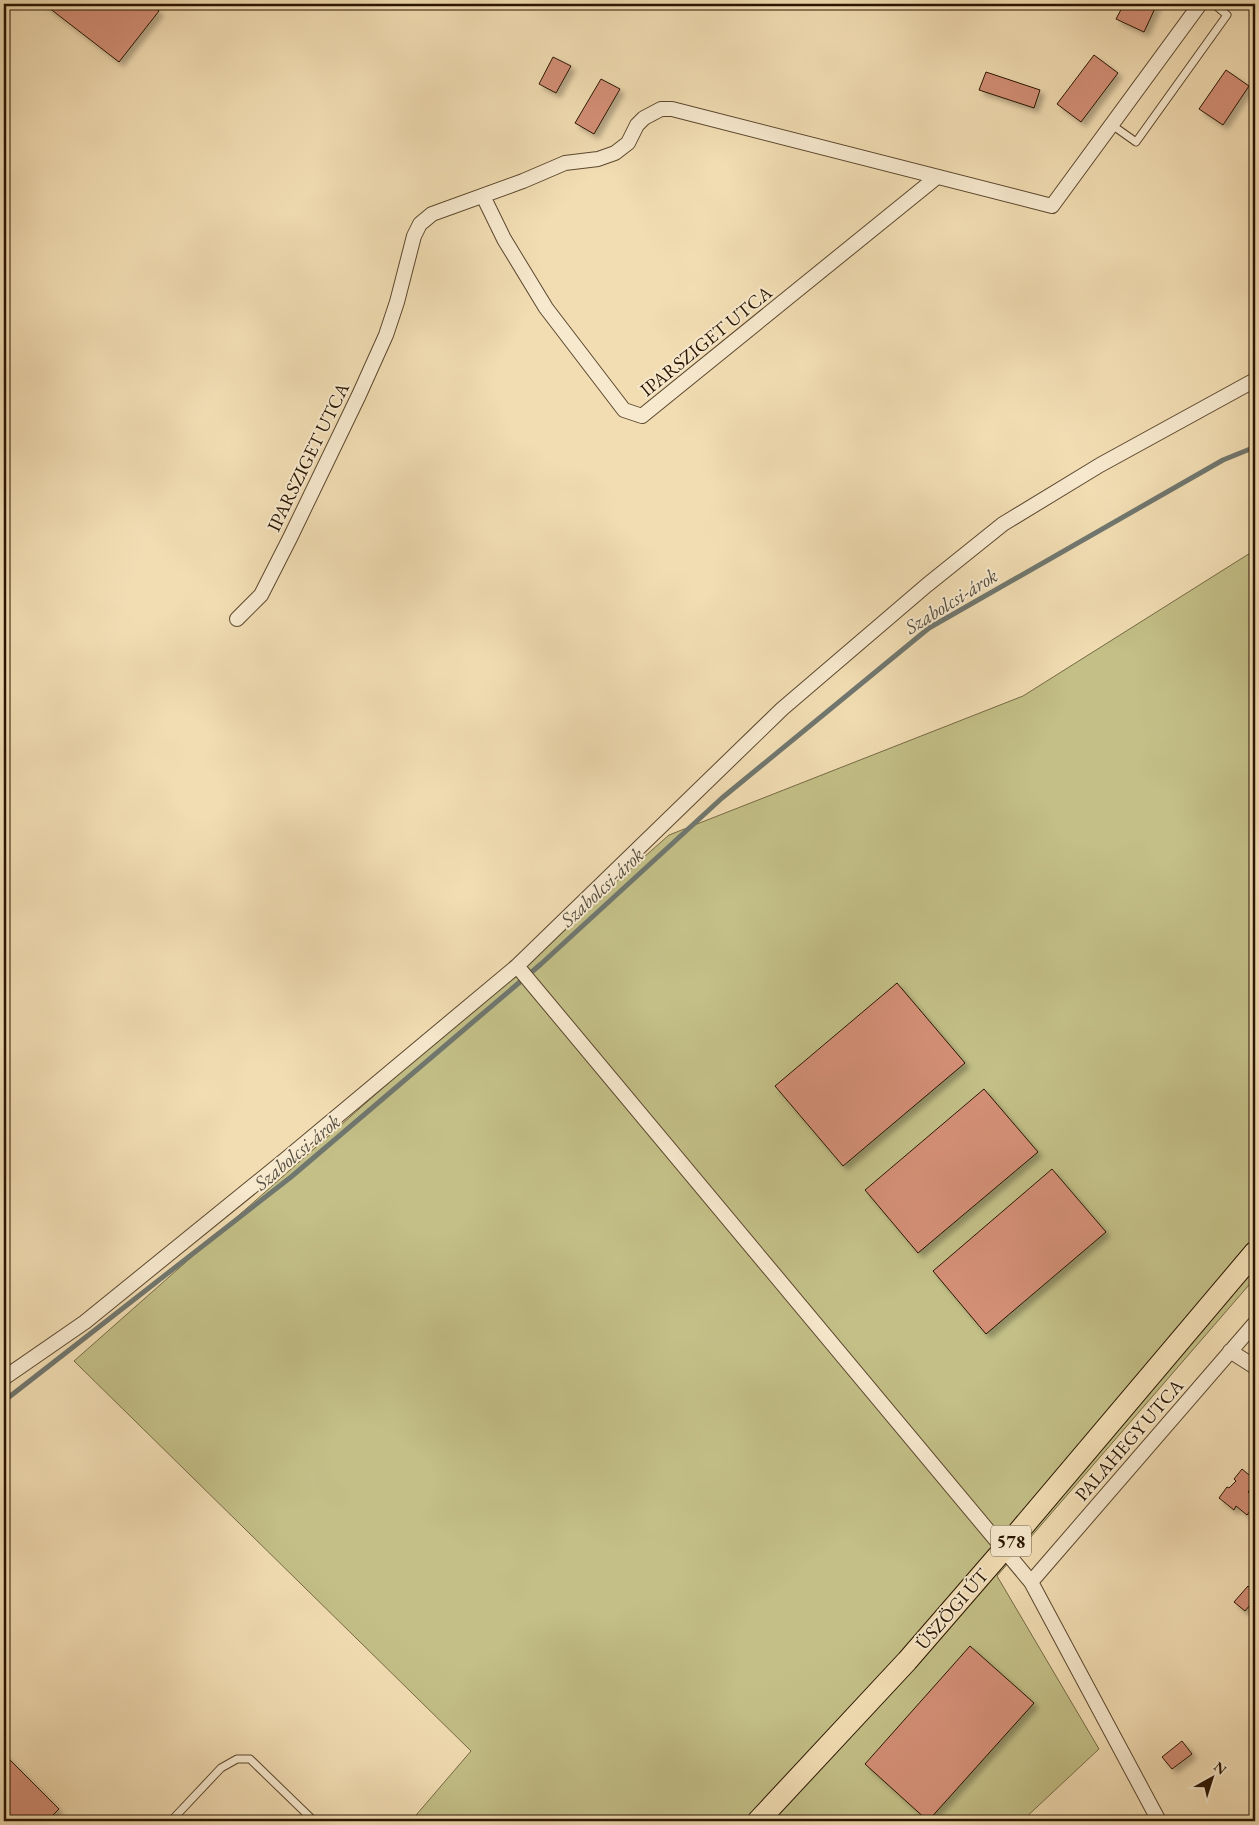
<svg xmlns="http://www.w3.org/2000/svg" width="1259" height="1825" viewBox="0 0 1259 1825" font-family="'EB Garamond',serif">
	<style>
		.green { fill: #c3bf87; stroke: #766a44 }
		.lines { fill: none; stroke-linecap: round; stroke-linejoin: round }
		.stream { stroke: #70776f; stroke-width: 5 }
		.building { fill: #d38f76; stroke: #291501; filter: url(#shadow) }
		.service-casing { stroke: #5b472e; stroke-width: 9 }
		.minor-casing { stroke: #5b472e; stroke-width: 16 }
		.primary-casing { stroke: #291501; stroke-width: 23 }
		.service { stroke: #f7e9ce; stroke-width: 7 }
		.minor { stroke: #f7e9ce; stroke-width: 14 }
		.primary { stroke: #f2ddb3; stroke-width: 21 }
		.labels { text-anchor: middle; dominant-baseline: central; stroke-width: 4; stroke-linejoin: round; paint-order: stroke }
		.shield { fill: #f7e9ce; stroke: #67553e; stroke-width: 1 }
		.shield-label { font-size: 18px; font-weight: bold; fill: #291501 }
		.street-label { font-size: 19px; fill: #291501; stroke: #f7e9ce }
		.water-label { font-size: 20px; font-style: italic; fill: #534e41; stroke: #f7e9ce }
	</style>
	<defs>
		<filter id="shadow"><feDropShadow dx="4.5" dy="4.5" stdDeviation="2.5" flood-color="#0004"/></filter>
	</defs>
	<rect width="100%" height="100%" fill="#f2ddb3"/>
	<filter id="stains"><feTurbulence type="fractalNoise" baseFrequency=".004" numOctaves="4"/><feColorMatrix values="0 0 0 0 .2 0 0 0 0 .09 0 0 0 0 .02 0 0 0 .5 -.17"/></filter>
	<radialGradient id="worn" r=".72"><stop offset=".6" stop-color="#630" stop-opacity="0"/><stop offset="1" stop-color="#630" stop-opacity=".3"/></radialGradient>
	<path class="green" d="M1255 550V1278L997 1576 1099 1749 1022 1821H411L471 1751 74 1361 669 835 1023 696Z"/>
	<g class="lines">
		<path class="stream" d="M4 1401 291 1177 541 964 722 798 929 628 1223 460 1255 447"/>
	</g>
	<path class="building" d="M44 4H149L159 11 119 62Z
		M1124 4H1157L1144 32 1116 19Z
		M1094 55 1118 73 1081 122 1057 104Z
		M553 57 571 66 556 93 539 84Z
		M1226 70 1249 86 1223 125 1199 109Z
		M986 72 1040 90 1034 108 979 90Z
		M601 79 620 89 594 134 575 123Z
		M897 983 965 1063 843 1166 775 1086Z
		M984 1089 1038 1152 918 1253 865 1190Z
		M1052 1169 1106 1232 986 1334 933 1271Z
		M1242 1469 1255 1480V1483L1248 1492 1255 1498V1505L1247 1515 1236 1506 1234 1510 1219 1498 1227 1487 1229 1488 1236 1481 1234 1479Z
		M1248 1586 1255 1593V1599L1245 1611 1234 1602Z
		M970 1646 1034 1703 928 1821 865 1764Z
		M1182 1741 1192 1754 1172 1769 1162 1757Z
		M4 1754 59 1809 47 1821H4Z"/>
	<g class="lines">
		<g class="service-casing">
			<path id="service" d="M1112 125 1136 142 1227 15 1214 4
				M171 1821 221 1768 237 1759H250L314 1821"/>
		</g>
		<g class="minor-casing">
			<path id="minor" d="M483 196 504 239 546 308 624 410 642 416 937 177
				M237 619 261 595 290 538 359 395 386 335 397 302 414 236 420 224 432 214 523 181 565 163 598 159 615 153 628 143 637 125 644 118 661 109H672L1052 206 1200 4
				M517 966 1031 1582 1159 1821
				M1230 1351 1255 1367
				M4 1378 85 1322 286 1159 517 966 782 709 927 585 1003 524 1100 465 1255 380
				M1031 1582 1255 1323"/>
		</g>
		<g class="primary-casing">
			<path id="primary" d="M758 1821 907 1661 1004 1549 1255 1252"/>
		</g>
		<use href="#service" class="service"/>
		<use href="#minor" class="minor"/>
		<use href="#primary" class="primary"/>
	</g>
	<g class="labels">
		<rect class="shield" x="991" y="1525.5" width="40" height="31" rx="4"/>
		<g class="shield-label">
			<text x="1011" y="1541">578</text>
		</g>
		<g class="street-label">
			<text transform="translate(706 341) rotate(-39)">IPARSZIGET UTCA</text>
			<text transform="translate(308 457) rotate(-64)">IPARSZIGET UTCA</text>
			<text transform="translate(1129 1440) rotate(-49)">PALAHEGY UTCA</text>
			<text transform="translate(952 1609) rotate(-49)">ÜSZÖGI ÚT</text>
		</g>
		<g class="water-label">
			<text transform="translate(951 601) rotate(-32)">Szabolcsi-árok</text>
			<text transform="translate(602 887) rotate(-43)">Szabolcsi-árok</text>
			<text transform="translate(297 1152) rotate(-40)">Szabolcsi-árok</text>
		</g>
	</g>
	<rect width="1259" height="1825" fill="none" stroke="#f2ddb3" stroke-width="20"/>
	<rect x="5" y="5" width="1249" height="1815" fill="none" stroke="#291501" stroke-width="2.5"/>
	<rect x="10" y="10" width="1239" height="1805" fill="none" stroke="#291501"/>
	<g transform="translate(1212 1778) rotate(39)" stroke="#f7e9ce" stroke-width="4" paint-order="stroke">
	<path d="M0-4L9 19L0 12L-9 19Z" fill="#291501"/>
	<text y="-8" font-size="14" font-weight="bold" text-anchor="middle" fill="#291501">N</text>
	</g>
	<rect width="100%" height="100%" filter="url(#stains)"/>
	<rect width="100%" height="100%" fill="url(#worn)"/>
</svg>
